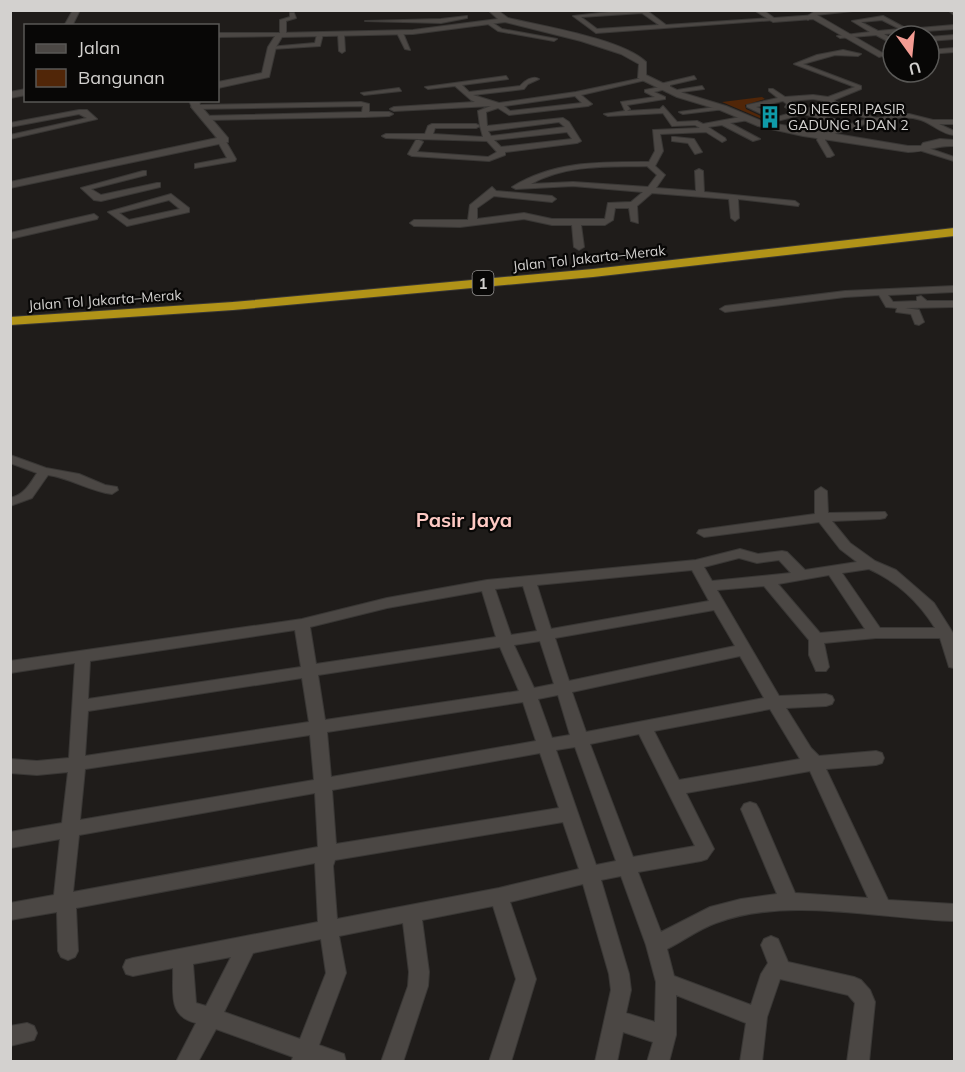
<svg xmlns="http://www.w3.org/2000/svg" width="965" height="1072" viewBox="0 0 965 1072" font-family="Mulish,sans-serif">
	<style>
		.building { fill: #512608 }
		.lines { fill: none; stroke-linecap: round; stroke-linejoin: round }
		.street-casing { stroke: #393735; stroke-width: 2 }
		.secondary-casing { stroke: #393735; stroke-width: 2 }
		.highway-casing { stroke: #393735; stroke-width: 2 }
		.street { fill: #4b4744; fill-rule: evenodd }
		.secondary { fill: #4b4744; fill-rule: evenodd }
		.highway { fill: #b19318; fill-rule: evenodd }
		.labels { text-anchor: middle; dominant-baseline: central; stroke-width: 4.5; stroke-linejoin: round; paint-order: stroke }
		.far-poi-label { font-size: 14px; fill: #d3d1cf; stroke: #080706; text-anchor: start }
		.far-street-label { font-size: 14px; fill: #d3d1cf; stroke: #080706 }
		.shield { fill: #080706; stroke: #969493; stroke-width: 1.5 }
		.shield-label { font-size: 15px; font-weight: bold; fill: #d3d1cf }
		.quarter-label { font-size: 20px; font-weight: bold; fill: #fecac4; stroke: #080706 }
	</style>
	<rect width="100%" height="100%" fill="#1f1c1a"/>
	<path class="building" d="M762 97 765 99 745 105 746 109 765 118 762 119 722 102Z"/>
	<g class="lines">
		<g class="street-casing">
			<path id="street" d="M627 10H646L666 25 773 18 776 20 596 33 573 16ZM642 13 659 25 597 29 581 17Z
				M862 10 816 15 808 20 805 18 815 11Z
				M948 10H954V15Z
				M290 13H294L296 18 286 21V34L282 36 218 37V33H280V20L290 17Z
				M467 16V18L441 23 365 21 441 19Z
				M883 16 907 29 954 25V29L884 34 893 40V44L876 35 840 38 837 36 870 32 852 21ZM882 20 900 29 878 31 861 22Z
				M490 21 502 29 557 39 554 41 498 31 488 24Z
				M400 31 403 33 410 50 405 49 397 33Z
				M320 32 323 34 320 46 272 49 269 47 315 43 317 34Z
				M341 32 344 34 345 51 342 53 339 51 338 34Z
				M954 35V39L929 41V37Z
				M843 50 861 54 858 56 835 55 803 64 861 86V89L834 100 836 102 876 118 909 114 933 120H954V124H939L954 131V135C941 134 933 124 921 120 894 111 851 129 825 137V140L834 155 830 157H827L817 140 818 136 844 126 804 114 758 126V122L795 112 785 107 787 104 783 101 756 107 769 112V116H766L747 107V105L778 98 769 91V89H773L785 97 813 95 828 97 855 87 794 64 817 55ZM813 99 829 102 802 110 793 106 796 104 791 101ZM834 105 868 119 851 124 811 112Z
				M506 76 508 79 462 85 469 92 520 86C524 81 533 75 539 79L528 84 524 89 473 95 499 103 576 92 647 77 650 79 581 95 592 104 588 106 509 115 498 108 486 112 487 126 563 118 569 122 581 141 577 143 505 152V155L489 161 412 156 408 154 416 140H419L423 142 417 152 488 157 497 152 487 141 386 138 382 136 386 134H425L428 126 432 124H476L480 126 478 111 491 106 394 111 390 109 394 107 475 102 471 100 455 86 428 89 425 87ZM575 96 582 103 510 111 504 106ZM559 122 565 127 491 136 488 131ZM480 126 483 137 433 134 435 128H476ZM567 132 572 139 501 147 494 140Z
				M694 76 696 79 670 85V88L654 92 665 97V99L627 105 630 109 627 111 660 109 663 106 677 122 697 121 703 124 746 116 750 118 749 120 730 123 760 139 753 141 722 125 708 127 725 138 726 140 722 142 706 132 660 134 663 151 655 166 665 175 656 188 696 191 695 171 699 169 703 171 704 192 795 201 799 204 798 206 738 199 739 218 735 221 731 218 729 199 652 193 637 206 638 223 631 221 629 208H615L613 220 605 225H581L584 247 579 250 574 247 572 225H552L524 219 460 227 414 226 410 223 414 220H468L470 205 492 187 496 191 552 196 556 199 552 202 494 196 477 208V219L524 213 552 219H605L608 203 631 202 643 192 573 186 516 189 512 187C554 161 600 162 649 162L655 151 653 130 700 128 695 125 672 126 663 113 608 116 604 114 625 111 621 102 655 97 645 92V90L660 87V84ZM647 166 657 175 648 187 573 182 531 184C567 164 607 167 647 166Z
				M702 86 704 89 674 93 671 91Z
				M399 88 401 91 364 95 361 93Z
				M361 102 369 104V112H389L393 114 389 116 365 117 205 120H202V116L362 112 363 106 195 109 191 107 195 105Z
				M723 106 725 107V109L683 114 679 112Z
				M79 110H87L97 119 10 139V135L87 118 79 114 10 127V123Z
				M675 137 694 139 702 152 695 154 688 143 672 141V137Z
				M222 140H225L236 159 235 161 195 168V164L227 158 218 142Z
				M925 147 954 157V161L922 151 921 149Z
				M143 171H146V175L91 189 101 195 157 183H160V187L101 201 94 200 81 188Z
				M171 194 189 208V212L127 226 108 212ZM169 200 180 209 129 220 119 213Z
				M94 214 98 217 97 219 10 239V233Z
				M954 286V292L888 295 893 302 917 301V297L921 296 927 301H954V307L905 308 919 310 924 322 919 325 915 324 911 314 896 312 897 308 886 307 879 295 845 297 725 312 720 309 725 306 845 291Z
				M10 455 46 468 79 474 105 485 117 487 118 490 112 494C89 491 73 479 48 475L32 498 10 506V498C24 495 30 484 37 473L10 463Z
				M821 487 827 491 828 513 885 512 887 515 885 518 880 519 832 521 850 543 875 561 896 570 934 603 953 633 954 668 949 667 940 638H876L824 643 829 667 826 671H816L809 655V640L764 586 717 590 779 696 826 694 832 696 834 700 832 704 826 706 786 708 811 748 819 756 876 751 882 753 884 758 882 763 876 765 826 769 888 900 954 904V921C880 919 787 896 716 923 699 929 683 941 667 949L674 976 751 1005 761 974 768 963 761 945 764 939 771 936 778 939 788 962 854 977 861 980 870 990 875 1002 869 1062H847L855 1003 848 995 780 979 767 1017 762 1062H740L746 1023 676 995V1035L669 1062H647L653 1042 623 1032 617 1062H595L611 990 609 974 583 884 510 902 536 979 511 1062H489L516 979 493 906 422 920 429 972 428 986 403 1062H381L408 986 409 972 403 923 339 936 346 973 319 1045 344 1054 346 1062H291L293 1057 216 1029 198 1062H176L196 1023C167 1016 174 992 173 968L133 976 126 974 123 967 126 960 133 958 318 922 315 863 76 908 78 951 75 957 68 960 61 957 58 951 57 912 10 920V903L54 895 60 839 10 848V832L62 823 68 772 37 775 10 773V759L37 761 69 758 75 663 10 673V661L302 619 387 598 487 580 696 560 740 549 758 554 782 551 787 552 805 570 857 562 840 549 819 522 704 537 697 533 699 530 815 514V491ZM739 558 757 563 779 560 791 573 712 581 704 567ZM869 569C896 581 919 602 935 628H880L842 573ZM692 570 709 601 551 629 537 585ZM829 575 865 629 820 633 778 584ZM523 586 537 631 511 635 495 589ZM482 591 496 637 316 664 310 627 387 608ZM714 610 735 646 569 681 555 638ZM295 630 301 667 88 699 90 661ZM540 641 554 684 534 688 514 645ZM500 647 519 691 325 720 318 675ZM740 656 764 698 586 732 572 692ZM302 678 309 722 85 756 88 711ZM558 695 570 735 552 738 538 699ZM523 702 536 741 331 777 327 732ZM770 709 800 759 679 780 654 731ZM639 734 695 846 633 857 590 744ZM310 735 314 780 80 820 85 769ZM575 747 616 861 596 865 556 750ZM540 753 559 808 336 844 332 790ZM810 771 868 898 795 893 759 809 756 804 750 802 744 804 741 809 777 894 741 899 710 907 661 932 638 872 701 861 707 859 714 849 686 793ZM315 793 318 847 73 892 79 835ZM563 822 579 869 499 888 337 919 333 866 335 860ZM621 876 646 945 656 982 655 1022 626 1013 631 990 629 974 601 880ZM321 939 326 973 300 1039 224 1012 253 953ZM231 957 206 1006 196 1003 193 964Z
				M27 1023 34 1026 37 1033 34 1040 10 1046V1026Z"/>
		</g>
		<g class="secondary-casing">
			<path id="secondary" d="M73 10H80L72 26H64Z
				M488 10H497L508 18C541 26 623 39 646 62V75L683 93 726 106 764 122 908 146H921L923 143 940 139 954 140V146C935 145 927 152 908 152L803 136 758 126 720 110 677 97 638 78 639 64 621 54 581 41 505 22 413 34 282 37 276 47 269 77 218 88V82L262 73 268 47 277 33 413 30 498 19Z
				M754 10H763L774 18 817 15 886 55 879 57 813 19 773 22Z
				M954 48V52L929 54V50Z
				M26 89V95L10 98V92Z
				M189 100H199L200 105 228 138V142L10 188V182L217 138 192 108Z"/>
		</g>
		<g class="highway-casing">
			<path id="highway" d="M954 228V236L593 277 233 310 10 325V317L233 302 593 269Z"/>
		</g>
		<use href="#street" class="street"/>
		<use href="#secondary" class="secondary"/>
		<use href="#highway" class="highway"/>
	</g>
	<defs>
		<g id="building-bare" transform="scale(1.8)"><path d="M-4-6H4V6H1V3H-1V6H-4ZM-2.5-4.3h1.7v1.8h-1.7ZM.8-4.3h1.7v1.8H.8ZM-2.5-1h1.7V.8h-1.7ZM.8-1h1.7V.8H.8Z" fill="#0f9aa8" stroke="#080706" stroke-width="2.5" paint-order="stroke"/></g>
	</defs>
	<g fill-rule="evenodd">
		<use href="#building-bare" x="770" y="117"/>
	</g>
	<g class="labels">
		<g class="far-poi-label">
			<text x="788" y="109">SD NEGERI PASIR<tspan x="788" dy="16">GADUNG 1 DAN 2</tspan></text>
		</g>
		<g class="far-street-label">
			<text transform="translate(589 258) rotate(-6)">Jalan Tol Jakarta–Merak</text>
			<text transform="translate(105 300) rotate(-4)">Jalan Tol Jakarta–Merak</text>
		</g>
		<rect class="shield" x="472.5" y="271" width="21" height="24" rx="4.5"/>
		<g class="shield-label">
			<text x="483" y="283">1</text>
		</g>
		<g class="quarter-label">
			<text x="464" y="519">Pasir Jaya</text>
		</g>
	</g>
	<rect width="965" height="1072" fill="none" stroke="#d3d1cf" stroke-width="24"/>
	<rect x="24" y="24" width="195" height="78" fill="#080706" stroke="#595856" stroke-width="1.5"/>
	<rect x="36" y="44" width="30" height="9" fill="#4b4744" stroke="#595856" stroke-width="1.5"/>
	<text x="78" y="54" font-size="18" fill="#d3d1cf">Jalan</text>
	<rect x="36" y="69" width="30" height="18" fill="#512608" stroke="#595856" stroke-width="1.5"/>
	<text x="78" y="84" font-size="18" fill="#d3d1cf">Bangunan</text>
	<g transform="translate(911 54) rotate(165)"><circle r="28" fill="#080706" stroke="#595856" stroke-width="1.5"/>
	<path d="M0-4.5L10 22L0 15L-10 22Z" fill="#f59c93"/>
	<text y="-9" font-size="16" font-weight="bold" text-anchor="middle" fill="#d3d1cf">U</text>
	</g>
</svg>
